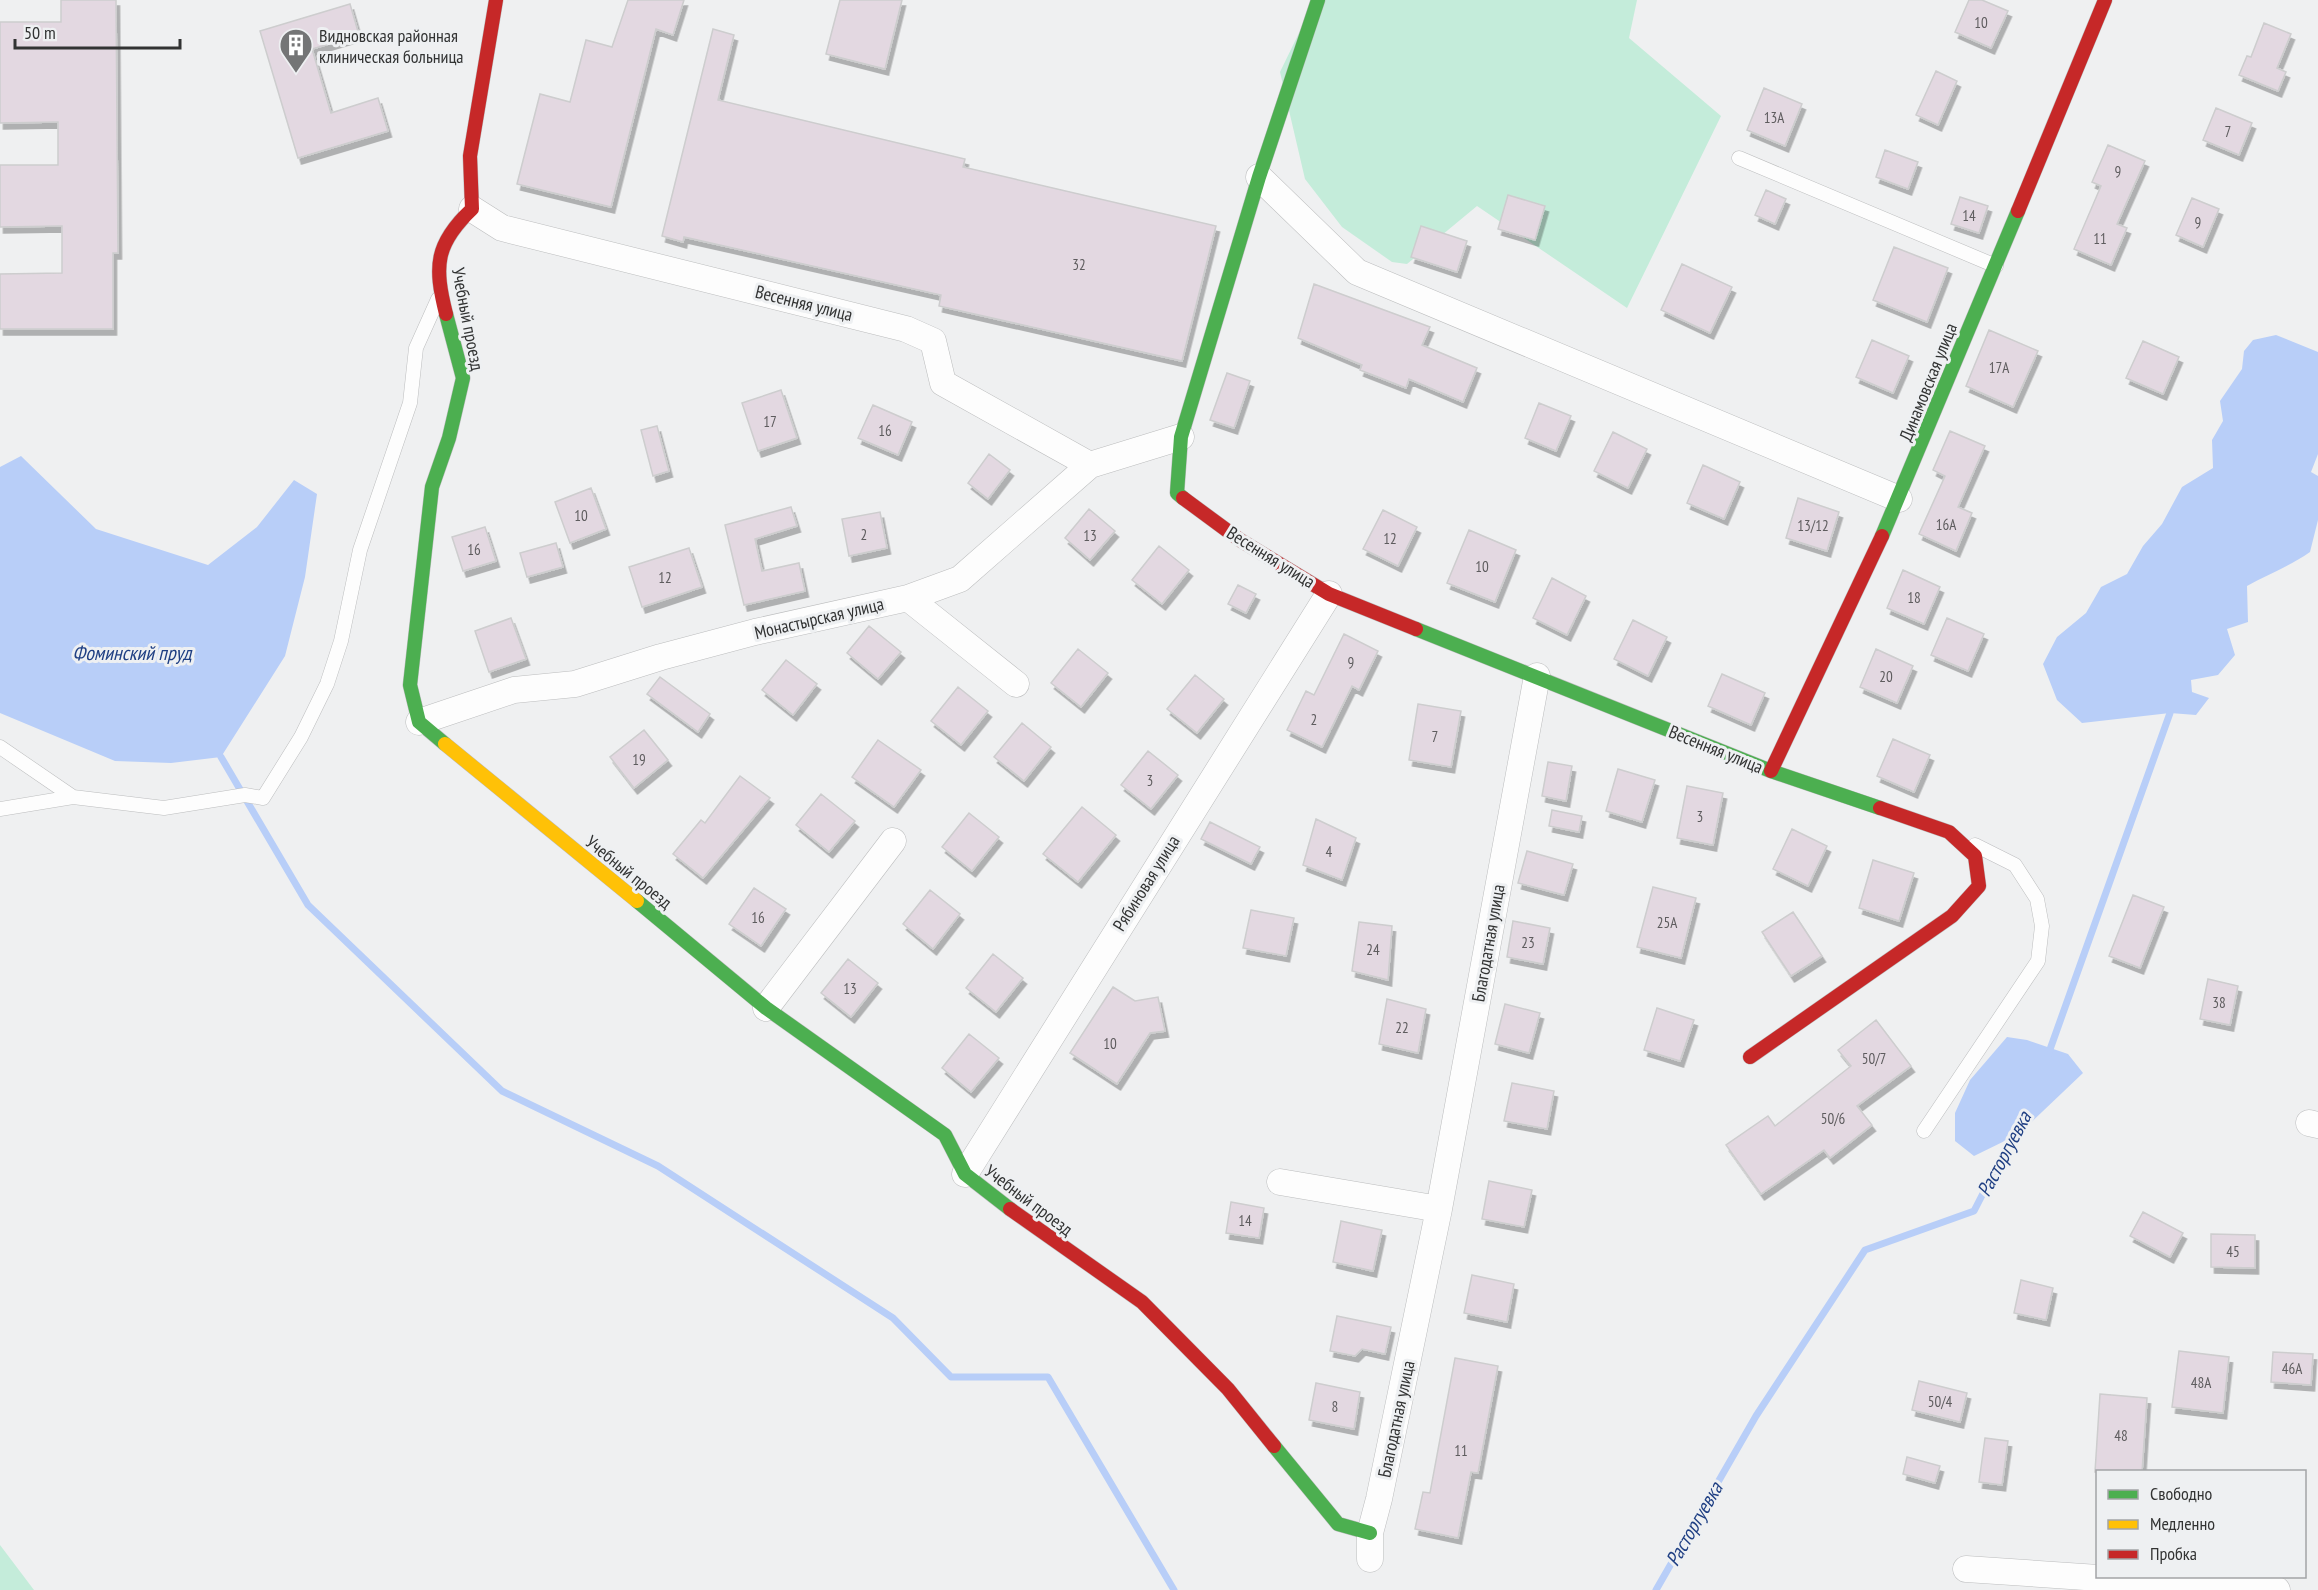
<svg xmlns="http://www.w3.org/2000/svg" width="2318" height="1590" viewBox="0 0 2318 1590" font-family="'PT Sans Narrow',sans-serif">
	<style>
		.green { fill: #c4ecda }
		.water { fill: #b8cef8 }
		.lines { fill: none; stroke-linecap: round; stroke-linejoin: round }
		.stream { stroke: #b8cef8; stroke-width: 7 }
		.building { fill: #e3d8e1; stroke: #cdcdce; stroke-width: 1.5; filter: url(#shadow) }
		.lane-casing { stroke: #bcbdbe; stroke-width: 15 }
		.street-casing { stroke: #bcbdbe; stroke-width: 27 }
		.fast-casing { stroke: #bcbdbe; stroke-width: 15 }
		.slow-casing { stroke: #bcbdbe; stroke-width: 15 }
		.jam-casing { stroke: #bcbdbe; stroke-width: 15 }
		.lane { stroke: #fdfdfd; stroke-width: 14 }
		.street { stroke: #fdfdfd; stroke-width: 26 }
		.fast { stroke: #4caf50; stroke-width: 14 }
		.slow { stroke: #ffc107; stroke-width: 14 }
		.jam { stroke: #c62828; stroke-width: 14 }
		.labels { text-anchor: middle; dominant-baseline: central; stroke-width: 6; stroke-linejoin: round; paint-order: stroke }
		.number-label { font-size: 15px; fill: #5e5c5e }
		.poi-label { font-size: 18px; fill: #323333; stroke: #eef0f2; text-anchor: start }
		.street-label { font-size: 18px; fill: #323333; stroke: #eef0f2 }
		.water-label { font-size: 20px; font-style: italic; fill: #1f3f83; stroke: #eef0f2 }
	</style>
	<defs>
		<filter id="shadow"><feDropShadow dx="3.5" dy="6" stdDeviation="0" flood-color="#0004"/></filter>
	</defs>
	<rect width="100%" height="100%" fill="#eff0f1"/>
	<path class="green" d="M1315 0H1637L1629 38 1721 116 1627 308 1477 206 1407 264 1392 262 1342 227 1305 179 1280 72Z
		M0 1545 34 1590H0Z"/>
	<path class="water" d="M2276 335 2318 352V454L2311 472 2318 476V520L2310 552C2290 566 2268 574 2247 586L2248 622 2227 629 2235 655 2218 675 2191 680 2192 692 2209 698 2196 715 2170 713 2082 723 2057 700 2043 664 2057 637 2086 613 2101 587 2127 574 2143 546 2162 524 2182 487 2213 468 2212 440 2223 421 2220 401 2242 369 2244 351 2253 340Z
		M21 456 96 529 208 565 257 527 294 480 317 494 305 577 285 656 221 757 171 763 115 761 0 713V467Z
		M2007 1037 2027 1040 2068 1054 2083 1073 2019 1134 1974 1156 1955 1141V1113L1970 1080Z"/>
	<g class="lines">
		<path class="stream" d="M221 757 308 905 502 1091 658 1166 893 1318 951 1377H1048L1174 1590
			M2048 1055 2170 713
			M1656 1590 1756 1416 1865 1250 1974 1211 2015 1131"/>
	</g>
	<path class="building" d="M61 0H116L118 253H113V329H0V274L62 273V226L0 227V165H58V122L0 123V22H61Z
		M628 0H684L673 35 656 29 611 207 517 184 540 94 570 102 586 40 612 47Z
		M840 0H902L885 69 826 54Z
		M1969 0H1982L2008 11 1991 48 1955 32Z
		M350 4 359 35 312 49 331 113 378 98 388 131 298 158 260 31Z
		M2264 23 2291 34 2277 68 2286 72 2278 91 2239 75 2247 56 2251 57Z
		M713 29 734 35 718 100 965 159 963 167 1216 226 1182 361 939 306 941 295 684 237 683 242 662 236Z
		M1936 71 1957 81 1938 125 1916 115Z
		M1764 88 1802 104 1785 146 1747 130Z
		M2216 108 2252 123 2239 155 2203 140Z
		M2108 145 2145 161 2117 224 2127 228 2111 265 2074 249 2101 186 2092 182Z
		M1885 150 1918 162 1908 189 1876 177Z
		M1766 190 1786 199 1775 224 1755 215Z
		M1508 195 1545 206 1535 240 1498 229Z
		M1960 197 1988 206 1979 233 1951 224Z
		M2192 198 2219 209 2203 247 2176 235Z
		M1421 226 1467 241 1457 272 1411 257Z
		M1894 247 1948 268 1927 322 1873 300Z
		M1682 264 1732 287 1710 333 1661 310Z
		M1314 284 1430 327 1422 345 1477 368 1463 402 1409 379 1406 388 1360 370 1362 365 1298 338Z
		M1989 330 2038 351 2013 407 1966 386Z
		M1872 340 1909 356 1893 393 1856 377Z
		M2143 341 2179 357 2163 394 2126 378Z
		M1227 373 1250 381 1234 428 1210 420Z
		M781 390 797 438 758 451 742 403Z
		M1539 403 1571 416 1556 451 1525 438Z
		M873 405 912 422 898 455 858 438Z
		M657 426 669 471 653 476 641 430Z
		M1950 431 1985 446 1958 507 1972 513 1956 551 1919 534 1945 476 1933 470Z
		M1613 432 1647 449 1628 488 1594 471Z
		M989 454 1010 470 988 499 968 483Z
		M1703 465 1740 482 1724 519 1687 503Z
		M591 488 606 529 570 543 555 502Z
		M1798 498 1839 512 1827 551 1786 538Z
		M791 507 797 526 755 539 762 571 799 563 805 591 744 605 725 525Z
		M1089 509 1115 531 1090 560 1065 538Z
		M1383 510 1417 527 1398 566 1363 549Z
		M880 512 887 548 849 556 842 519Z
		M485 527 496 561 463 571 452 537Z
		M1469 530 1516 550 1495 602 1447 583Z
		M556 543 563 567 527 577 520 553Z
		M1159 546 1189 570 1162 604 1132 580Z
		M689 548 702 587 642 607 629 567Z
		M1903 570 1940 587 1924 624 1887 608Z
		M1552 578 1586 596 1567 635 1533 618Z
		M1238 585 1256 594 1246 613 1228 604Z
		M511 618 526 659 489 672 475 631Z
		M1947 618 1984 634 1968 671 1931 655Z
		M1633 620 1667 637 1648 676 1614 659Z
		M869 626 901 652 878 679 847 653Z
		M1344 634 1378 651 1359 690 1352 686 1322 747 1287 730 1306 691 1314 695Z
		M1078 649 1108 673 1081 707 1051 683Z
		M1876 649 1913 666 1897 703 1860 687Z
		M786 660 817 684 793 715 762 690Z
		M1722 674 1765 693 1751 725 1708 706Z
		M1195 675 1224 699 1197 733 1167 709Z
		M660 677 710 714 698 732 647 694Z
		M958 687 988 711 961 745 931 721Z
		M1418 704 1461 711 1451 767 1409 760Z
		M1022 723 1051 747 1024 781 994 757Z
		M644 730 668 760 634 788 610 757Z
		M1893 739 1930 755 1914 792 1877 776Z
		M878 740 921 770 894 807 852 777Z
		M1148 751 1178 775 1151 809 1121 785Z
		M1548 762 1572 766 1566 801 1542 796Z
		M1618 769 1655 780 1642 822 1606 811Z
		M740 776 770 798 703 878 673 854 701 820 705 823Z
		M1687 786 1723 793 1713 845 1677 838Z
		M821 794 855 821 829 852 796 825Z
		M1082 807 1116 835 1078 882 1043 854Z
		M1552 810 1582 816 1579 832 1549 826Z
		M969 813 999 837 972 871 942 847Z
		M1316 819 1356 838 1342 880 1303 865Z
		M1210 822 1260 847 1251 864 1201 839Z
		M1792 829 1827 846 1808 886 1773 869Z
		M1527 851 1573 864 1564 895 1518 883Z
		M1873 860 1914 873 1899 921 1859 908Z
		M1653 887 1696 898 1681 958 1637 947Z
		M754 888 786 909 761 946 729 924Z
		M930 890 960 914 933 949 903 924Z
		M2133 895 2164 907 2140 968 2109 956Z
		M1251 910 1294 918 1286 956 1243 948Z
		M1793 912 1822 956 1791 976 1762 932Z
		M1513 921 1550 928 1543 964 1507 957Z
		M1359 922 1392 926 1388 980 1352 971Z
		M993 954 1023 978 996 1012 966 988Z
		M848 959 878 983 851 1017 821 993Z
		M2208 979 2238 986 2230 1025 2200 1019Z
		M1113 987 1135 1001 1158 997 1165 1031 1150 1033 1117 1084 1070 1053Z
		M1387 999 1426 1009 1418 1053 1379 1044Z
		M1505 1004 1540 1013 1529 1053 1495 1044Z
		M1657 1008 1694 1020 1680 1061 1644 1050Z
		M1876 1020 1911 1066 1857 1106 1872 1125 1830 1158 1824 1150 1761 1194 1726 1145 1768 1116 1775 1126 1851 1066 1838 1050Z
		M969 1034 999 1058 971 1092 942 1068Z
		M1512 1083 1554 1091 1547 1129 1504 1121Z
		M1489 1181 1532 1190 1524 1227 1482 1219Z
		M1231 1202 1264 1208 1259 1238 1226 1233Z
		M2143 1212 2183 1233 2170 1257 2130 1236Z
		M1341 1221 1382 1230 1373 1271 1333 1262Z
		M2211 1234 2255 1235V1268L2211 1267Z
		M1472 1275 1514 1284 1507 1322 1464 1313Z
		M2021 1280 2053 1288 2046 1320 2014 1313Z
		M1337 1316 1391 1327 1385 1354 1362 1349 1355 1356 1330 1351Z
		M2179 1351 2229 1357 2223 1413 2172 1407Z
		M2273 1352 2313 1354 2311 1385 2271 1382Z
		M1455 1358 1498 1366 1478 1473 1471 1472 1458 1538 1415 1529 1423 1492 1430 1493Z
		M1919 1381 1967 1393 1960 1422 1912 1410Z
		M1316 1383 1360 1392 1354 1429 1309 1420Z
		M2100 1394 2147 1398 2142 1472H2095Z
		M1985 1438 2008 1441 2002 1485 1979 1482Z
		M1907 1457 1940 1466 1935 1483 1903 1474Z"/>
	<g class="lines">
		<g class="lane-casing">
			<path id="lane" d="M1739 158 1996 266
				M0 747 73 797
				M0 809 73 797 164 808 245 795 263 798 301 737 327 684 341 641 360 550 410 403 416 348 438 299
				M1924 1131 2038 961 2042 926 2037 899 2015 865 1975 845"/>
		</g>
		<g class="street-casing">
			<path id="street" d="M1259 177 1357 272 1899 499
				M472 209 502 228 906 329 933 341 943 383 1090 465
				M908 598 1016 684
				M419 722 514 690 575 684 661 657 755 632 908 598 960 579 1090 465 1181 437
				M766 1008 893 841
				M2309 1123 2318 1125
				M965 1174 1329 594
				M1280 1182 1439 1209
				M1370 1559V1533L1379 1499 1439 1209 1537 676
				M1966 1569 2277 1590"/>
		</g>
		<g class="fast-casing">
			<path id="fast" d="M1183 498 1177 493 1181 437 1259 177 1318 0
				M1882 536 2018 211
				M1416 629 1771 771 1880 808
				M445 744 419 722 410 685 432 487 449 438 463 378 446 314
				M637 901 766 1008 945 1135 965 1174 1010 1209
				M1274 1446 1338 1524 1370 1533"/>
		</g>
		<g class="slow-casing">
			<path id="slow" d="M445 744 637 901"/>
		</g>
		<g class="jam-casing">
			<path id="jam" d="M2018 211 2105 0
				M446 314C434 266 435 244 472 209L470 156 496 0
				M1183 498 1240 540 1329 594 1416 629
				M1771 771 1882 536
				M1750 1057 1952 916 1979 886 1975 856 1949 832 1880 808
				M1010 1209 1142 1302 1228 1389 1274 1446"/>
		</g>
		<use href="#lane" class="lane"/>
		<use href="#street" class="street"/>
		<use href="#fast" class="fast"/>
		<use href="#slow" class="slow"/>
		<use href="#jam" class="jam"/>
	</g>
	<defs>
		<g id="building-pin" transform="scale(1.725)"><path d="M0 17L-7.5 6A9.5 9.5 0 1 1 7.5 6Z" fill="#747576" stroke="#eef0f2"/><path d="M-4-6H4V6H1V3H-1V6H-4ZM-2.5-4.3h1.7v1.8h-1.7ZM.8-4.3h1.7v1.8H.8ZM-2.5-1h1.7V.8h-1.7ZM.8-1h1.7V.8H.8Z" fill="#fff"/></g>
	</defs>
	<g fill-rule="evenodd">
		<use href="#building-pin" x="296" y="45"/>
	</g>
	<g class="labels">
		<g class="number-label">
			<text x="1981" y="22">10</text>
			<text x="1774" y="117">13А</text>
			<text x="2228" y="131">7</text>
			<text x="2118" y="171">9</text>
			<text x="1969" y="215">14</text>
			<text x="2198" y="222">9</text>
			<text x="2100" y="238">11</text>
			<text x="1079" y="264">32</text>
			<text x="1999" y="367">17А</text>
			<text x="770" y="421">17</text>
			<text x="885" y="430">16</text>
			<text x="581" y="515">10</text>
			<text x="1946" y="524">16А</text>
			<text x="1813" y="525">13/12</text>
			<text x="864" y="534">2</text>
			<text x="1090" y="535">13</text>
			<text x="1390" y="538">12</text>
			<text x="474" y="549">16</text>
			<text x="1482" y="566">10</text>
			<text x="665" y="577">12</text>
			<text x="1914" y="597">18</text>
			<text x="1351" y="662">9</text>
			<text x="1886" y="676">20</text>
			<text x="1314" y="719">2</text>
			<text x="1435" y="736">7</text>
			<text x="639" y="759">19</text>
			<text x="1150" y="780">3</text>
			<text x="1700" y="816">3</text>
			<text x="1329" y="851">4</text>
			<text x="758" y="917">16</text>
			<text x="1667" y="922">25А</text>
			<text x="1528" y="942">23</text>
			<text x="1373" y="949">24</text>
			<text x="850" y="988">13</text>
			<text x="2219" y="1002">38</text>
			<text x="1402" y="1027">22</text>
			<text x="1110" y="1043">10</text>
			<text x="1874" y="1058">50/7</text>
			<text x="1833" y="1118">50/6</text>
			<text x="1245" y="1220">14</text>
			<text x="2233" y="1251">45</text>
			<text x="2292" y="1368">46А</text>
			<text x="2201" y="1382">48А</text>
			<text x="1940" y="1401">50/4</text>
			<text x="1335" y="1406">8</text>
			<text x="2121" y="1435">48</text>
			<text x="1461" y="1450">11</text>
		</g>
		<g class="poi-label">
			<text x="319" y="35">Видновская районная<tspan x="319" dy="21">клиническая больница</tspan></text>
		</g>
		<g class="street-label">
			<text transform="translate(804 303) rotate(14)">Весенняя улица</text>
			<text transform="translate(468 319) rotate(79)">Учебный проезд</text>
			<text transform="translate(1928 382) rotate(-68)">Динамовская улица</text>
			<text transform="translate(1271 557) rotate(32)">Весенняя улица</text>
			<text transform="translate(819 618) rotate(-13)">Монастырская улица</text>
			<text transform="translate(1716 749) rotate(22)">Весенняя улица</text>
			<text transform="translate(629 872) rotate(39)">Учебный проезд</text>
			<text transform="translate(1146 883) rotate(-58)">Рябиновая улица</text>
			<text transform="translate(1488 943) rotate(-80)">Благодатная улица</text>
			<text transform="translate(1029 1200) rotate(37)">Учебный проезд</text>
			<text transform="translate(1396 1419) rotate(-78)">Благодатная улица</text>
		</g>
		<g class="water-label">
			<text x="132" y="653">Фоминский пруд</text>
			<text transform="translate(2004 1154) rotate(-62)">Расторгуевка</text>
			<text transform="translate(1694 1524) rotate(-60)">Расторгуевка</text>
		</g>
	</g>
	<rect x="2096" y="1470" width="210" height="108" fill="#eef0f2" stroke="#a3a4a6" stroke-width="1.5"/>
	<rect x="2108" y="1490" width="30" height="9" fill="#4caf50" stroke="#a3a4a6" stroke-width="1.5"/>
	<text x="2150" y="1500" font-size="18" fill="#323333">Свободно</text>
	<rect x="2108" y="1520" width="30" height="9" fill="#ffc107" stroke="#a3a4a6" stroke-width="1.5"/>
	<text x="2150" y="1530" font-size="18" fill="#323333">Медленно</text>
	<rect x="2108" y="1550" width="30" height="9" fill="#c62828" stroke="#a3a4a6" stroke-width="1.5"/>
	<text x="2150" y="1560" font-size="18" fill="#323333">Пробка</text>
	<path d="M15 39v9h165v-9" fill="none" stroke="#323333" stroke-width="3"/>
	<text x="24" y="39" font-size="18" fill="#323333" stroke="#eef0f2" stroke-width="4.5" paint-order="stroke">50 m</text>
</svg>
